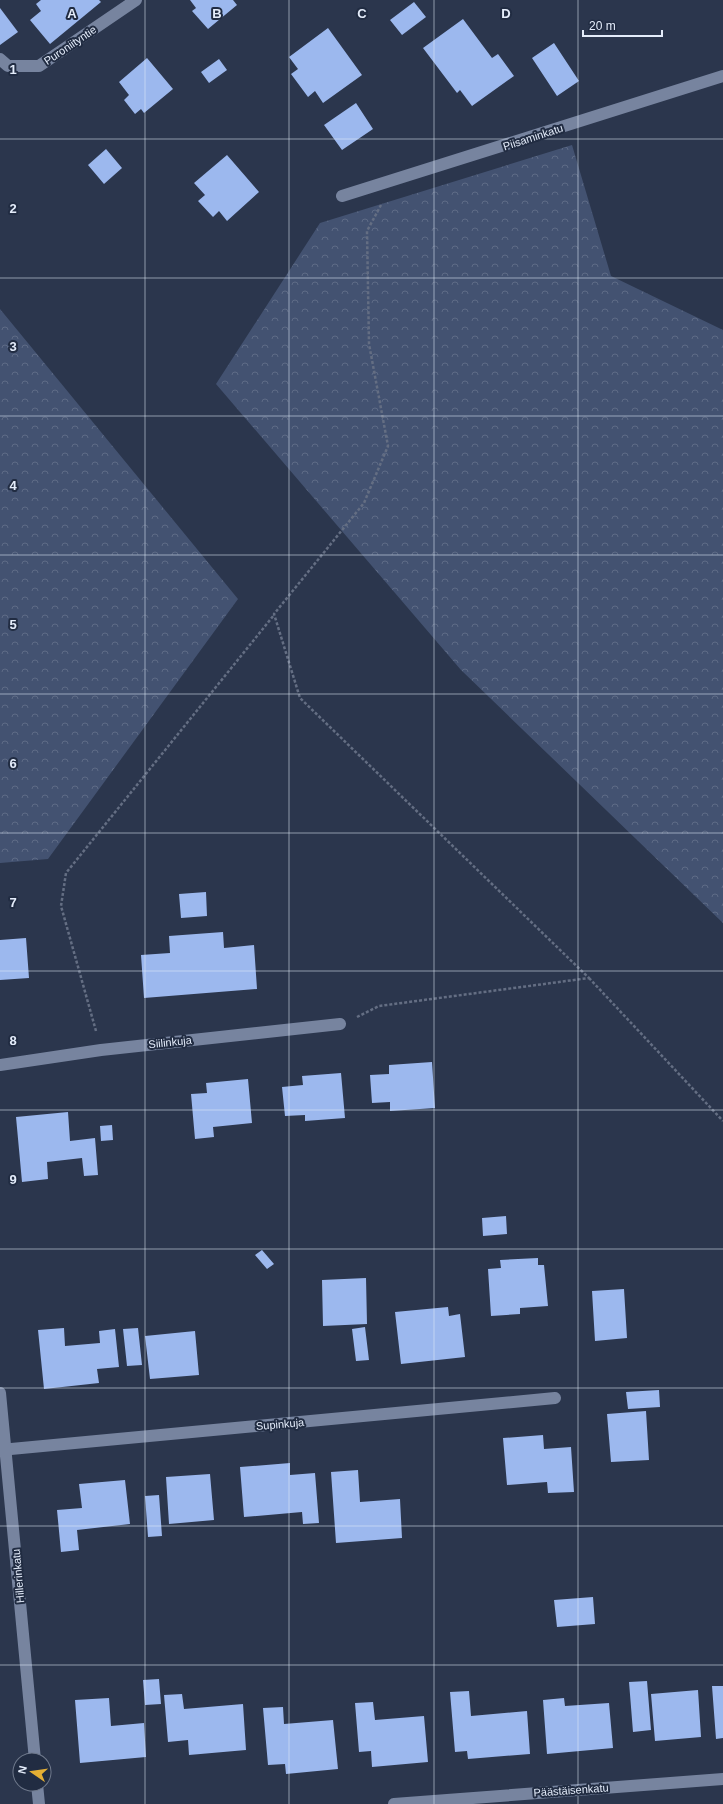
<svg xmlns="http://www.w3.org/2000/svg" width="723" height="1804" viewBox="0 0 723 1804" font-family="Helvetica,sans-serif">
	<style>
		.forest { fill: url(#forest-crowns) }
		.building { fill: #9cb8ee }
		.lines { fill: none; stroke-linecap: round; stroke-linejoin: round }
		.path { stroke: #646e83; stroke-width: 2.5; stroke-dasharray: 3 2; stroke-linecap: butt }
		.street { stroke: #77849f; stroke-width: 12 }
		.grid { fill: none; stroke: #e4ecfa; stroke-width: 1; stroke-opacity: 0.55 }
		.labels { text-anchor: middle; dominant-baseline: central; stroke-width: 4; stroke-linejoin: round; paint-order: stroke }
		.street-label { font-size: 11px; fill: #e4ecfa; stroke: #212c42 }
		.grid-label { font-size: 13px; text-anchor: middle; font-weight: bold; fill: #e4ecfa; stroke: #212c42; stroke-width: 4; stroke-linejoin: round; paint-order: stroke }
	</style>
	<defs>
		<pattern id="forest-crowns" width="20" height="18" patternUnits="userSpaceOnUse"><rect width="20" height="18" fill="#435271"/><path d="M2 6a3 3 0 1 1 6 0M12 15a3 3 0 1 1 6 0" fill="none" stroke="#5e6b86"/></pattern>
	</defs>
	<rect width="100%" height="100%" fill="#2b364d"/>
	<path class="forest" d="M572 145 611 276 723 330V923L461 670 216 384 320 223Z
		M0 309 238 599 48 859 0 863Z"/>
	<path class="building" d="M41 0H99L101 2 50 44 30 20 41 11 36 4Z
		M190 0H233L237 5 208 29 192 11 196 8Z
		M414 2 426 17 402 35 390 20Z
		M0 8 18 32 0 45Z
		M463 19 492 58 498 54 514 76 472 106 460 90 457 93 423 48Z
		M328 28 362 75 323 103 315 91 308 97 291 74 298 69 289 57Z
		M554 43 579 81 557 96 532 58Z
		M147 58 173 89 144 113 141 109 135 114 124 100 129 95 119 82Z
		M219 59 227 70 209 83 201 72Z
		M356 103 373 129 342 150 324 125Z
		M106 149 122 168 104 184 88 165Z
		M227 155 259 192 227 221 219 211 213 217 198 201 205 195 194 183Z
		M206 892 207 916 181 918 179 894Z
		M223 932 224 948 254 945 257 989 144 998 141 955 170 953 169 936Z
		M26 938 29 978 0 980V940Z
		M432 1062 435 1108 390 1111V1102L372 1103 370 1075 389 1074V1065Z
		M341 1073 345 1118 305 1121V1115L285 1116 282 1087 303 1085 302 1076Z
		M248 1079 252 1123 213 1127 214 1137 195 1139 191 1094 207 1093 206 1083Z
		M68 1112 70 1141 95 1138 98 1175 84 1176 82 1158 47 1162 48 1179 22 1182 16 1117Z
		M112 1125 113 1140 101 1141 100 1126Z
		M506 1216 507 1234 483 1236 482 1218Z
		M262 1250 274 1264 267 1269 255 1255Z
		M538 1258V1265H544L548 1306 520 1308V1314L491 1316 488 1269 501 1268 500 1260Z
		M366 1278 367 1324 323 1326 322 1280Z
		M624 1289 627 1338 595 1341 592 1291Z
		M448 1307 449 1316 460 1314 465 1357 401 1364 395 1312Z
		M365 1327 369 1360 356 1361 352 1329Z
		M64 1328 65 1346 100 1343 99 1331 115 1329 119 1367 97 1369 99 1383 44 1389 38 1330Z
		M138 1328 142 1365 127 1366 123 1329Z
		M195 1331 199 1375 150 1379 145 1336Z
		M659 1390 660 1407 628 1409 626 1392Z
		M646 1411 649 1460 611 1462 607 1414Z
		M543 1435 544 1449 571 1447 574 1492 548 1493 547 1482 507 1485 503 1438Z
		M290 1463V1475L315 1473 319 1523 303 1524 302 1512 244 1517 240 1467Z
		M358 1470 360 1502 400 1499 402 1538 336 1543 331 1472Z
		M210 1474 214 1520 169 1524 166 1477Z
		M125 1480 130 1524 77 1530 79 1550 61 1552 57 1510 82 1508 79 1484Z
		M159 1495 162 1536 148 1537 145 1496Z
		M593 1597 595 1624 557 1627 554 1600Z
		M159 1679 161 1704 145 1705 143 1680Z
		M647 1681 651 1730 633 1732 629 1682Z
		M712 1686H723V1738L716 1739Z
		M698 1690 701 1737 655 1741 651 1694Z
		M469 1691 471 1716 527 1711 530 1754 468 1759 467 1751 455 1752 450 1692Z
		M182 1694 184 1709 243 1704 246 1750 189 1755 188 1740 168 1742 164 1695Z
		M109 1698 111 1726 144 1723 146 1757 80 1763 75 1700Z
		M564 1698 565 1706 609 1703 613 1748 547 1754 543 1700Z
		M373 1702 375 1720 424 1716 428 1762 372 1767 371 1751 359 1752 355 1703Z
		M283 1707 284 1724 333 1720 338 1769 286 1774 285 1764 268 1765 263 1708Z"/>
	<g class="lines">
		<path class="path" d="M589 978 723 1121
			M357 1017 379 1006 589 978 300 698 274 614 364 503 388 446 369 344 367 231 381 205
			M96 1031 61 906 66 873 274 615"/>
		<path class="street" d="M0 59 8 66H39L136 0
			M342 196 723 76
			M0 1065 101 1050 340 1024
			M0 1393 35 1760
			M0 1450 555 1398
			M37 1784 39 1804
			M394 1804 723 1779"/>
	</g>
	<path class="grid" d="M145 0V1804M289 0V1804M434 0V1804M578 0V1804M0 139H723M0 278H723M0 416H723M0 555H723M0 694H723M0 833H723M0 971H723M0 1110H723M0 1249H723M0 1388H723M0 1526H723M0 1665H723"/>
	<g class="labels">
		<g class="street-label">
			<text transform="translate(70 45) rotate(-34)">Puroniityntie</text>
			<text transform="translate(533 137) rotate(-18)">Piisaminkatu</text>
			<text transform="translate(170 1042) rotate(-6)">Siilinkuja</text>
			<text transform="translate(280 1424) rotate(-5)">Supinkuja</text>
			<text transform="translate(18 1576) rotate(-95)">Hillerinkatu</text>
			<text transform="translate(571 1790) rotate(-4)">Päästäisenkatu</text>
		</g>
	</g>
	<g class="grid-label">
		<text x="72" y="18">A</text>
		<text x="217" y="18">B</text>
		<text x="362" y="18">C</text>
		<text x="506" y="18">D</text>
		<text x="13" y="74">1</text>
		<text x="13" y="213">2</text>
		<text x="13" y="351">3</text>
		<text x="13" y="490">4</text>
		<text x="13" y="629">5</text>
		<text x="13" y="768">6</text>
		<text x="13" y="907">7</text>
		<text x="13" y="1045">8</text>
		<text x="13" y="1184">9</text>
	</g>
	<g transform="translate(32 1772) rotate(283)"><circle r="19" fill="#212c42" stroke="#6f798c"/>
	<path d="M0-3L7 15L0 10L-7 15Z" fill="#e3ae34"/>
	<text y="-6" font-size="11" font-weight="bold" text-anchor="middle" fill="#e4ecfa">N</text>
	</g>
	<path d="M583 30v6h79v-6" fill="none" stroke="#e4ecfa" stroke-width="2"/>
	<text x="589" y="30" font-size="12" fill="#e4ecfa" stroke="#212c42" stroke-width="3" paint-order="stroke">20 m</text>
</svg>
